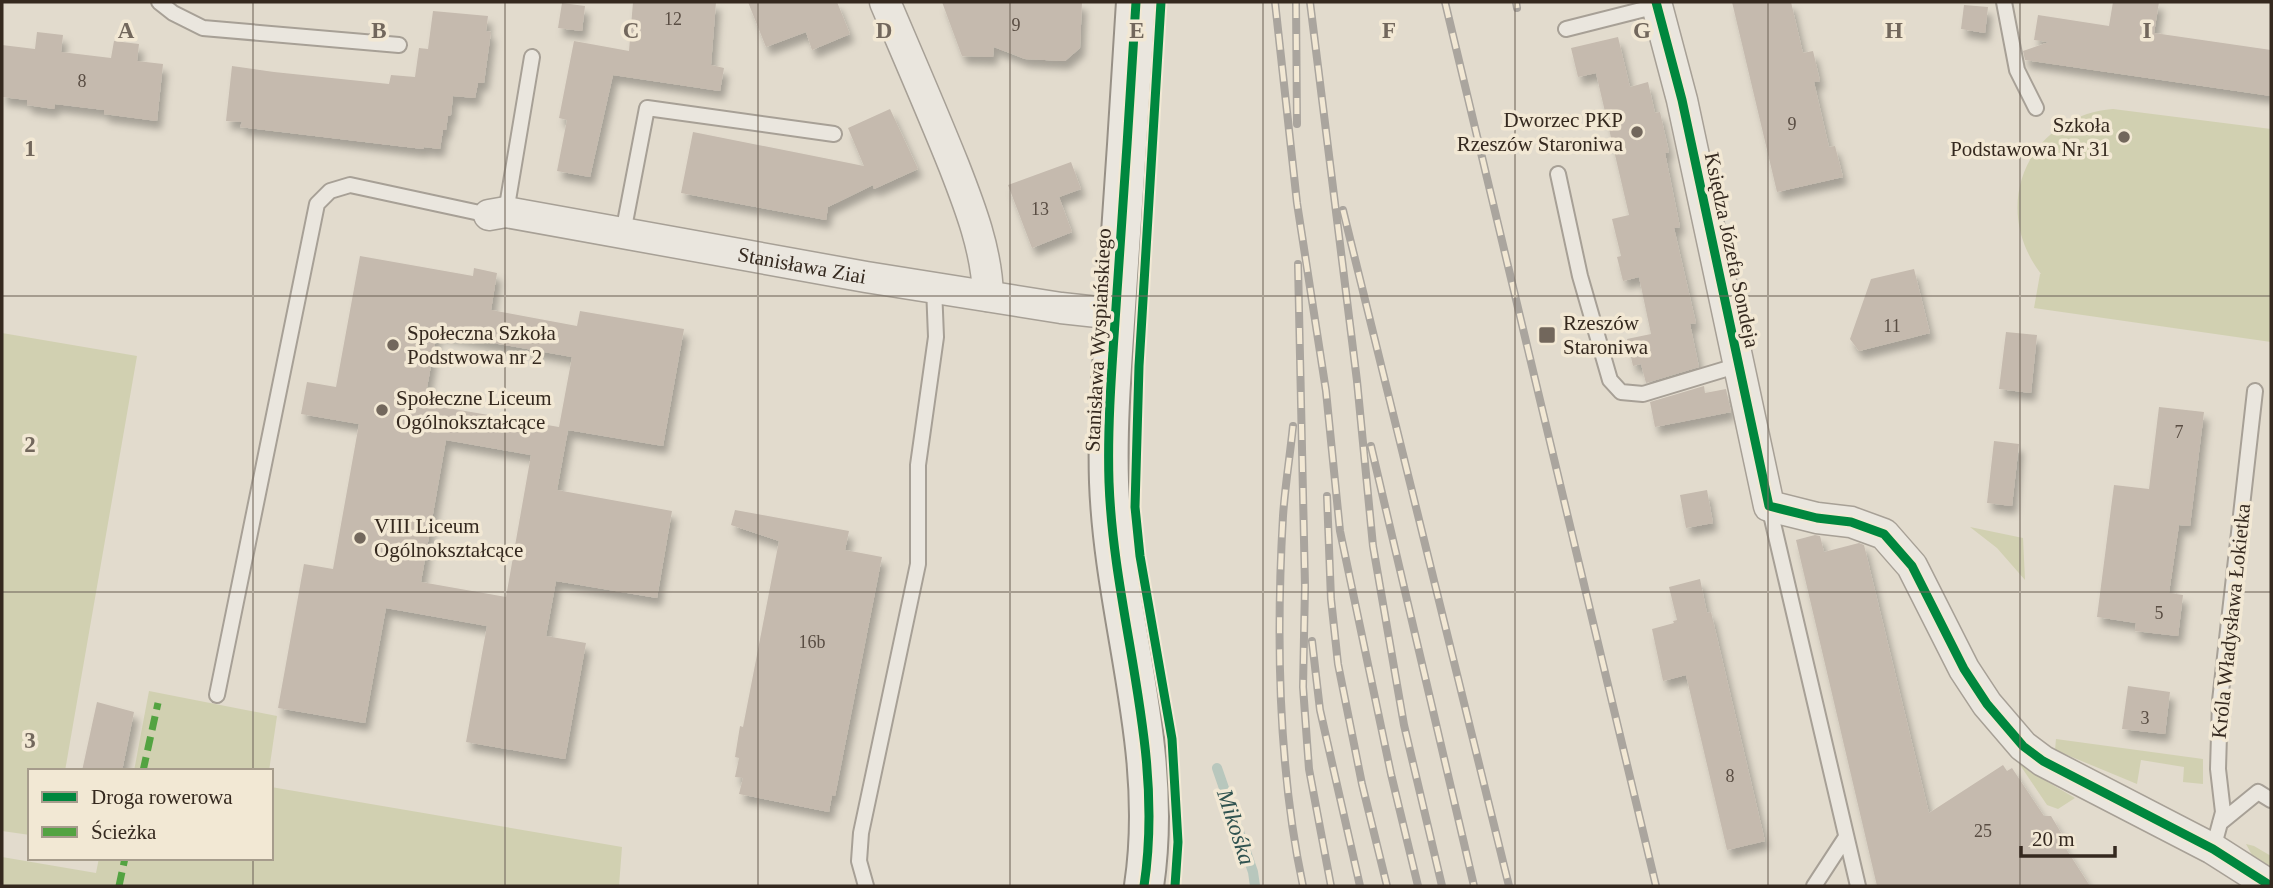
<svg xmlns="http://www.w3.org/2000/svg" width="2273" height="888" viewBox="0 0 2273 888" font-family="'Times New Roman',serif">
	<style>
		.green { fill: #d1d0b1 }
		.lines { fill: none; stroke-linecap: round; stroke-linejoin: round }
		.stream { stroke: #b8c7bd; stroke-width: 10 }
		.building { fill: #c5baae; fill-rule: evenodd; filter: url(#shadow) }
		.lane-casing { stroke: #a7a096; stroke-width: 18 }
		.street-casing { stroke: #a7a096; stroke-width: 33 }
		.secondary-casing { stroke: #979086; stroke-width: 42 }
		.lane { stroke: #eae6de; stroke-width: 14 }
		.street { stroke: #eae6de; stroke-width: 30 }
		.secondary { stroke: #eae6de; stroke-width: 38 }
		.rail-casing { stroke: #aaa59e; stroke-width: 8 }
		.rail { stroke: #f2e8d4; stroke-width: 5; stroke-dasharray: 16; stroke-linecap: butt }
		.quiet { stroke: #53a341; stroke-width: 7; stroke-dasharray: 14 7; stroke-linecap: butt }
		.cycleway-casing { stroke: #f2e8d4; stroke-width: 13 }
		.cycleway { stroke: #00873e; stroke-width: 9 }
		.grid { fill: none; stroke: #72675c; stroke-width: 2; stroke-opacity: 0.55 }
		.poi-dot { fill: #72675c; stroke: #f2e8d4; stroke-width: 2.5 }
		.labels { text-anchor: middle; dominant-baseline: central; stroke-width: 7; stroke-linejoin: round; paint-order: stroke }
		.number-label { font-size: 18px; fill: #594d43 }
		.poi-label { font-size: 21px; fill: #35291f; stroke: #f2e8d4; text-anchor: start }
		.street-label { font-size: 21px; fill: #35291f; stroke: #f2e8d4 }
		.water-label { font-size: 23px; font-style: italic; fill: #305350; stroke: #f2e8d4 }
		.grid-label { font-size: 23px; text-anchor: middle; font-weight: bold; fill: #72675c; stroke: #f2e8d4; stroke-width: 7; stroke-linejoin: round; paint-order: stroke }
	</style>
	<defs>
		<filter id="shadow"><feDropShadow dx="4.5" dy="8" stdDeviation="3.5" flood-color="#0004"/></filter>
	</defs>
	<rect width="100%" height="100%" fill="#e2dbcd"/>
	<path class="green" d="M2113 109 2271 129V342L2034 308 2040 274H2041C1989 206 2028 116 2113 109Z
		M2 333 137 356 65 771H30V835L2 831Z
		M1970 527 2023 538 2025 580 1997 548Z
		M149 691 277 716 269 771H134Z
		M2056 739 2203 759V784L2183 782 2184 767 2141 760 2137 784 2055 750Z
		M2016 759 2041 778 2075 798 2058 809 2047 805Z
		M271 787 622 847 619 886H2V857L96 873 99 858H271Z
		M2246 844 2254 846 2271 856V867L2252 855Z"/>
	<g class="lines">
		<path class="stream" d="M1217 768 1253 872 1255 886"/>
	</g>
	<path class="building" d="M633 2H716L711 65 724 68 720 91 613 75 590 177 557 171 567 120 559 118 574 41 629 51Z
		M748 2H837L850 34 812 50 806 32 766 47Z
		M942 2H1082L1080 48 1065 61 1025 59 994 47 993 57 962 56Z
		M1732 2H1791L1803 53 1813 51 1820 81 1814 82 1829 147 1835 146 1843 177 1777 192Z
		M2113 2H2159L2154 33 2271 50V96L2025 60 2023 51 2049 42 2034 40 2038 15 2109 26Z
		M562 3 585 6 582 31 558 28Z
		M1964 5 1988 7 1985 33 1961 29Z
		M433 11 488 16 486 31 491 32 484 83H478L475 98 453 96 451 115 448 116 446 130H443L440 149 424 147 423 149 240 127 242 122 226 121 232 66 274 72 389 84 391 75 415 77 419 48 428 49Z
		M37 32 63 35 61 52 111 58 114 41 139 44 137 61 163 64 157 121 104 114V110L55 104 54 109 27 105V100L2 97V45L35 49Z
		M1618 37 1630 87 1648 82 1655 113 1660 112 1669 152 1665 153 1680 227 1674 228 1696 323 1690 324 1699 367 1646 383 1641 364 1633 366 1627 339 1651 334 1639 277 1623 281 1617 257 1621 256 1612 219 1629 215 1596 73 1578 77 1571 48Z
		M890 109 918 169 874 189 873 185 828 207 826 220 681 193 693 132 864 166 848 128Z
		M1071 162 1081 189 1059 197 1072 232 1032 248 1008 185Z
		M360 256 473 276 474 268 497 273 491 310 577 326 580 311 684 329 663 446 568 430 557 490 672 511 657 598 556 581 546 636 586 643 565 759 466 742 487 626 386 608 365 723 278 708 304 564 333 569 359 424 301 414 307 382 336 387ZM437 333 572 357 559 427 424 404ZM446 440 531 455 506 597 421 582Z
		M1914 269 1930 333 1859 351 1850 339 1871 279Z
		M2006 332 2037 335 2031 393 1999 389Z
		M1704 386 1705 393 1726 389 1731 412 1655 427 1650 402Z
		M2159 407 2204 412 2190 526 2179 525 2169 593 2183 595 2178 636 2135 631 2136 623 2097 617 2114 485 2149 489Z
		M1994 441 2019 444 2012 506 1987 503Z
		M1707 490 1713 523 1686 528 1680 495Z
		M735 510 849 531 845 550 882 557 835 796 832 795 829 812 739 794 743 778 735 777 739 758 735 757 740 726 743 727 779 541 731 525Z
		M1815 535 1820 536 1824 552 1859 543 1864 545 1929 813 2003 765 2007 771 2012 768 2044 816H2051L2063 836 2061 841 2090 886H1877L1796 540Z
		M1700 579 1707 613 1711 612 1765 841 1727 850 1686 675 1663 681 1652 629 1674 623 1673 621 1677 620 1669 587Z
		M2128 686 2170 692 2165 734 2122 729Z
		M97 702 134 712 122 771H82Z"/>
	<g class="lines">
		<g class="lane-casing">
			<path id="lane" d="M159 2 173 13 203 28 399 45
				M2004 2 2017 70 2036 108
				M1566 29 1657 6
				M1558 174 1580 276 1610 380 1621 392 1643 394 1739 365
				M506 212 532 57
				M623 233 647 108 834 134
				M1769 506 1858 886
				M217 695 317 204 330 191 350 185 489 215
				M2220 823 2258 792 2271 800
				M2213 849 2223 812 2218 769 2220 701 2255 391
				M866 886 859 861 861 833 918 564V465L936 337 934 287
				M1814 886 1846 837"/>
		</g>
		<g class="street-casing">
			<g id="street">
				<path d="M885 2C908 56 932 111 954 166 970 207 987 251 988 296"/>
				<path d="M1656 2 1682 100 1769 506 1817 518 1851 522 1884 534 1912 566 1964 669 1987 704 2023 746 2043 761 2213 849 2271 886"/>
				<path id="s1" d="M489 215 506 212 866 277 1061 308 1116 314"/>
			</g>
		</g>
		<g class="secondary-casing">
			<path id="secondary" d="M1136 2C1130 99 1124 195 1117 292 1113 355 1107 419 1109 482 1114 620 1165 747 1144 886"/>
		</g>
		<use href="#lane" class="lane"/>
		<use href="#street" class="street"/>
		<use href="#secondary" class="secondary"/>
		<g class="rail-casing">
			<path id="rail" d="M1275 2 1297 203 1326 391 1340 531 1391 774 1418 886
				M1296 2 1297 124
				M1310 2 1357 381 1373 546 1404 725 1442 886
				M1445 2 1656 886
				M1516 2 1517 8
				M1343 210 1509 886
				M1298 264 1305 586 1303 687 1309 769 1331 886
				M1293 426C1290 456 1285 486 1283 516 1276 637 1278 768 1303 886
				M1371 446 1474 886
				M1327 496 1331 599 1338 664 1362 784 1387 886
				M1312 641 1320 710 1360 886"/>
		</g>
		<use href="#rail" class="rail"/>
		<path class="quiet" d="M143 771 158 703
			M119 886 125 858"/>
		<g class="cycleway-casing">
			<path id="cycleway" d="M1136 2C1130 99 1124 195 1117 292 1113 355 1107 419 1109 482 1114 620 1165 747 1144 886
				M1161 2 1139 366 1135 507 1140 556 1172 739 1178 842 1175 886
				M1656 2 1682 100 1769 506 1817 518 1851 522 1884 534 1912 566 1964 669 1987 704 2023 746 2043 761 2213 849 2271 886"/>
		</g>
		<use href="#cycleway" class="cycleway"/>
	</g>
	<path class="grid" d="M253 2V771M505 2V886M758 2V886M1010 2V886M1263 2V886M1515 2V886M1768 2V886M2020 2V886M2 296H2271M2 592H2271M253 858V886"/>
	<g class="poi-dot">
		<circle cx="1637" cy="132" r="7"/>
		<circle cx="2124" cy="137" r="7"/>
		<rect x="1538" y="326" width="18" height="18" rx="3.5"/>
		<circle cx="393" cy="345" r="7"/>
		<circle cx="382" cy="410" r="7"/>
		<circle cx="360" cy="538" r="7"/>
	</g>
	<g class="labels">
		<g class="number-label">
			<text x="673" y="19">12</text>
			<text x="1016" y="25">9</text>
			<text x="82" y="81">8</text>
			<text x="1792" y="124">9</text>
			<text x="1040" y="209">13</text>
			<text x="1892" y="326">11</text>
			<text x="2179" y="432">7</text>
			<text x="2159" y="613">5</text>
			<text x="812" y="642">16b</text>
			<text x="2145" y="718">3</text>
			<text x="1730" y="776">8</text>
			<text x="1983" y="831">25</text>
		</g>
		<g class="poi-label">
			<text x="1623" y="120" text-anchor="end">Dworzec PKP<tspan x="1623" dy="24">Rzeszów Staroniwa</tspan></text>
			<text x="2110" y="125" text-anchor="end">Szkoła<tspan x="2110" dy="24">Podstawowa Nr 31</tspan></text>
			<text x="1563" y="323">Rzeszów<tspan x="1563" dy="24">Staroniwa</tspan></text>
			<text x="407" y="333">Społeczna Szkoła<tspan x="407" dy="24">Podstwowa nr 2</tspan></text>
			<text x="396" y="398">Społeczne Liceum<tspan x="396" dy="24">Ogólnokształcące</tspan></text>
			<text x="374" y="526">VIII Liceum<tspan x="374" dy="24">Ogólnokształcące</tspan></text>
		</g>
		<g class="street-label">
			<text transform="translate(1732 250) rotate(78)">Księdza Józefa Sondeja</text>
			<text stroke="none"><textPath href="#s1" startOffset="318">Stanisława Ziai</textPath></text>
			<text transform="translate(1098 340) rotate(-87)">Stanisława Wyspiańskiego</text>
			<text transform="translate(2231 621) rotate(-84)">Króla Władysława Łokietka</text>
		</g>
		<g class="water-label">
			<text transform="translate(1236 827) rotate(72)">Mikośka</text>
		</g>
	</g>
	<g class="grid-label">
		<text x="126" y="38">A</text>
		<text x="379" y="38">B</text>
		<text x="631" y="38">C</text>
		<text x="884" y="38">D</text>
		<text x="1137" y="38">E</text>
		<text x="1389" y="38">F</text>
		<text x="1642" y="38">G</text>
		<text x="1894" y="38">H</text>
		<text x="2147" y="38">I</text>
		<text x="30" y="156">1</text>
		<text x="30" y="452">2</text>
		<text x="30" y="748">3</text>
	</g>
	<rect width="2273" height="888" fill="none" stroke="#35291f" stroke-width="7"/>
	<rect x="28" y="769" width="245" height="91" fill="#f2e8d4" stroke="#a69c8c" stroke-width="2"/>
	<rect x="42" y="792" width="35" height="10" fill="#00873e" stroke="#a69c8c" stroke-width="2"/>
	<text x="91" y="804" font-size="21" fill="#35291f">Droga rowerowa</text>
	<rect x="42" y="827" width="35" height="10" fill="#53a341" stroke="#a69c8c" stroke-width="2"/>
	<text x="91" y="839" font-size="21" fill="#35291f">Ścieżka</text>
	<path d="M2021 846v10h94v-10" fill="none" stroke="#35291f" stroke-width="3.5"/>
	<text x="2032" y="846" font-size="21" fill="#35291f" stroke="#f2e8d4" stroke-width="5" paint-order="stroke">20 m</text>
</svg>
